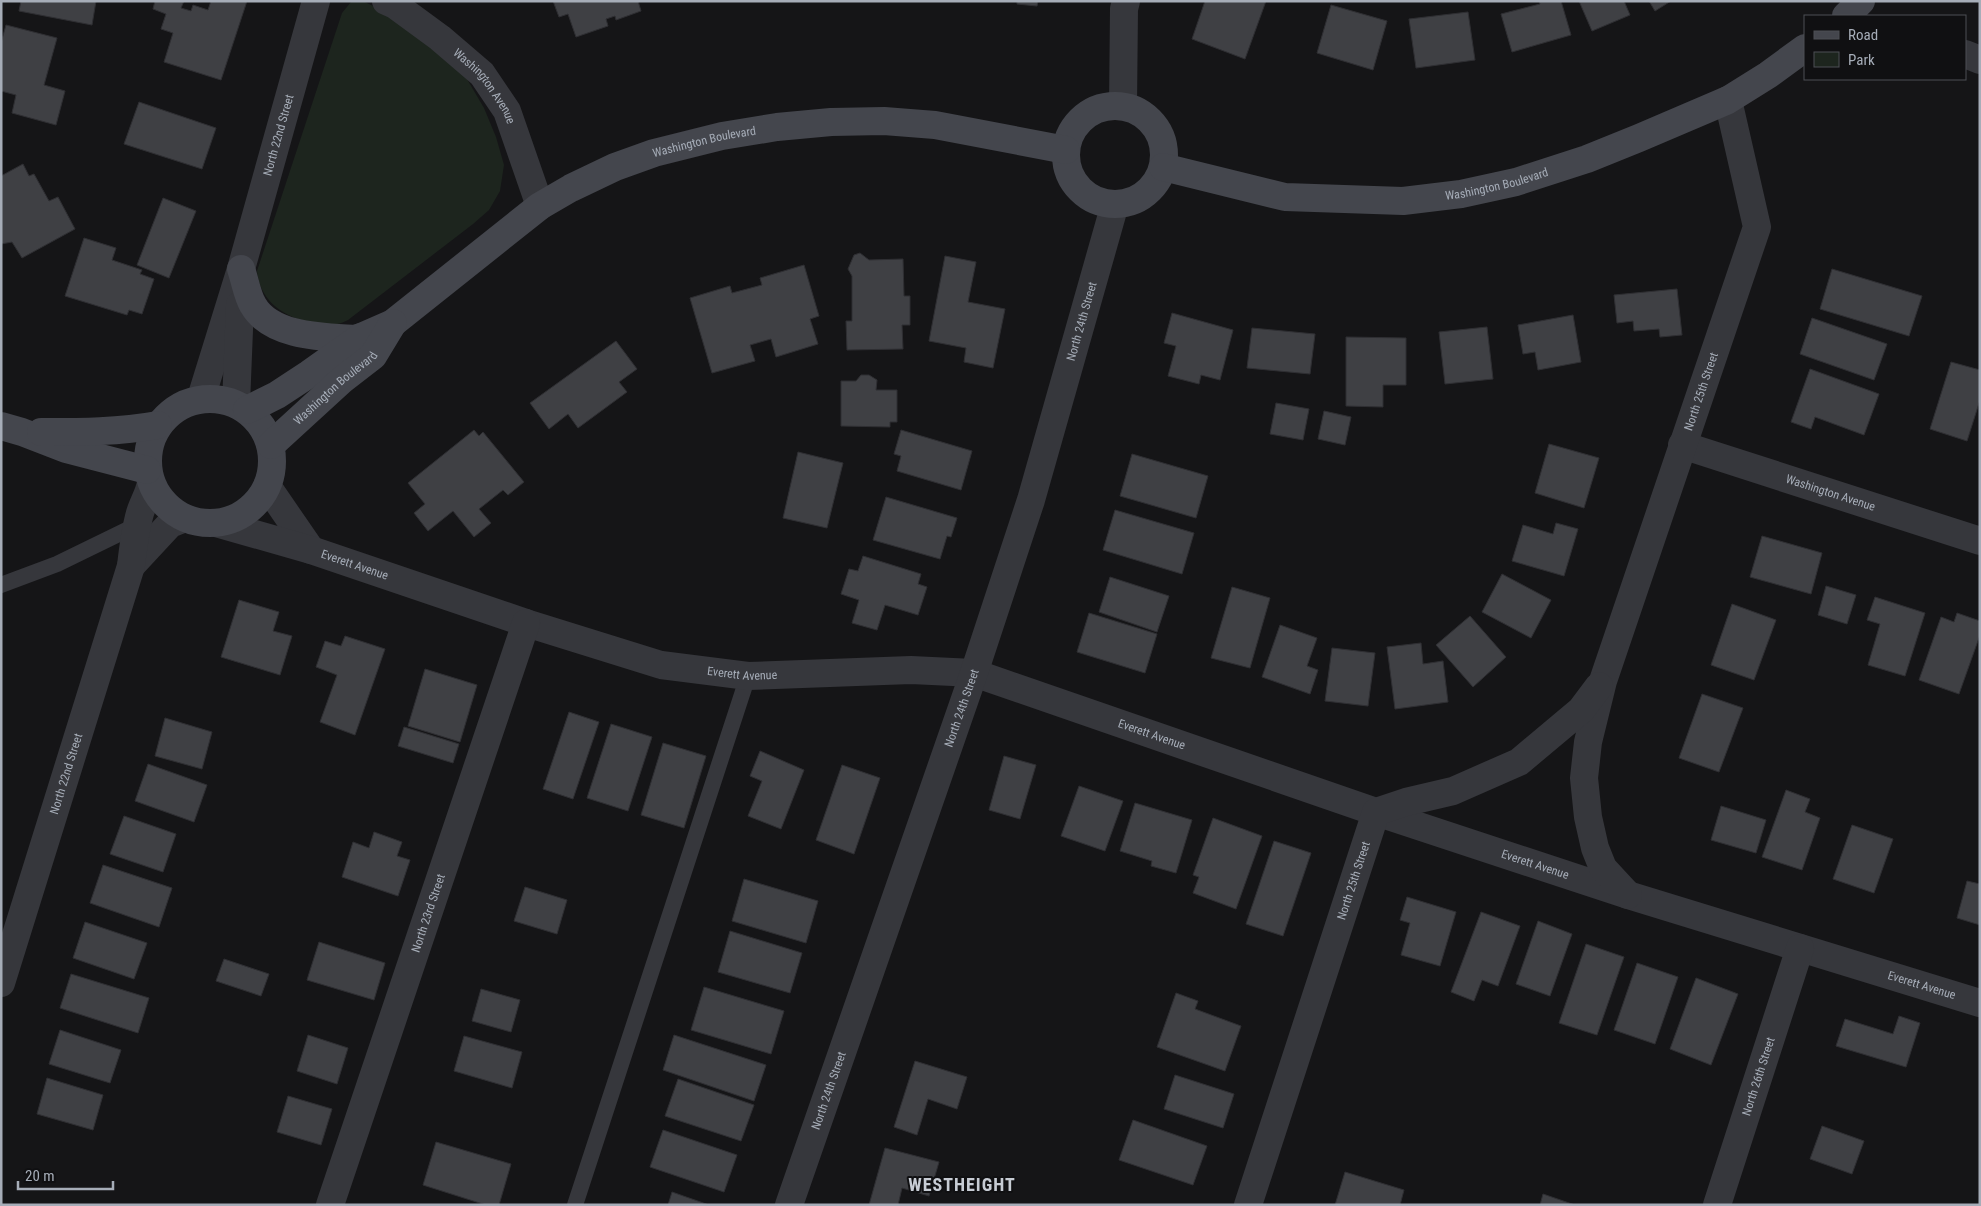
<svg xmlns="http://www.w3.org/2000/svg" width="1981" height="1206" viewBox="0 0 1981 1206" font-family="'Roboto Condensed',sans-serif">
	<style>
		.green { fill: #1d251e }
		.building { fill: #3f4044; stroke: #2f2f33 }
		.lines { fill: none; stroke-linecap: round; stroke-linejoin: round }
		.lane { stroke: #36373c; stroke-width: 16 }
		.street { stroke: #36373c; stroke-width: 28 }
		.secondary { stroke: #44464d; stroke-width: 28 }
		.labels { text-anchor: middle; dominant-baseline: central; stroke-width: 4; stroke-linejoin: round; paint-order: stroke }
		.street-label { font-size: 12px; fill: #a6adb8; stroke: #101012 }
		.district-label { font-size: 18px; font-weight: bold; letter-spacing: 1px; fill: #c7ccd4; stroke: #101012 }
	</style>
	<rect width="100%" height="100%" fill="#151517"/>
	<path class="green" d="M363 1 387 13 464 74 484 108 496 137 504 165 500 191 489 210 473 224 348 320C344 322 339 324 334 325 328 327 320 324 314 323 285 318 260 302 257 271L342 13 351 2Z"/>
	<path class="building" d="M21 1H96L92 25 19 11Z
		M155 1H184L181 8 191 11 193 5 208 10 211 1H247L221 80 164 62 173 33 161 29 166 14 153 9Z
		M553 1H638L641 11 616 20 615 16 606 19 608 26 576 37 568 14 559 17Z
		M1017 1H1038L1037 6 1017 4Z
		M1205 1H1266L1245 59 1192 39Z
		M1539 1H1561L1571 35 1512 52 1501 14 1540 4Z
		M1579 1H1624L1630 15 1592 31Z
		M1649 1H1671L1655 11Z
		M1331 5 1387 21 1373 70 1317 53Z
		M1468 12 1475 60 1416 68 1409 19Z
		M6 25 57 38 44 85 65 91 56 125 12 113 16 95 1 91V43Z
		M139 102 216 128 202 169 124 144Z
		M23 164 29 176 34 174 49 201 58 197 75 229 22 258 12 242 1 244V176Z
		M163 198 196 211 169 278 137 265Z
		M84 238 116 248 112 260 142 270 140 274 154 279 142 314 129 310 127 315 65 296Z
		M860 253 869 260 903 259 904 296H910V325H902L903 349 847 350 846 321H852V276L848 269 854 255Z
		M945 256 976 262 968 302 1005 309 993 368 964 362 966 348 929 341Z
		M804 265 819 316 810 319 818 344 776 357 771 339 750 345 755 361 712 373 690 298 730 286 732 293 762 285 760 278Z
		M1832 269 1922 296 1909 336 1820 309Z
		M1677 289 1682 335 1660 337 1659 329 1634 331 1633 321 1617 323 1614 295Z
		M1172 313 1233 330 1220 380 1201 375 1199 384 1168 376 1176 346 1164 343Z
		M1573 315 1581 362 1538 370 1535 352 1523 354 1518 325Z
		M1812 318 1887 344 1874 380 1800 354Z
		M1487 327 1493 379 1445 384 1439 332Z
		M1252 328 1315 334 1310 374 1247 368Z
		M1346 337 1406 338V385H1383V407L1346 406Z
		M616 341 637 369 619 382 627 392 578 428 568 414 549 429 530 403Z
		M1951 362 1980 370V400L1967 441 1930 429Z
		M1810 369 1879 394 1864 435 1815 417 1811 429 1791 422Z
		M861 375H869L877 380 876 390H897V422H890V427L841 426V381H856Z
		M1276 403 1309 409 1303 440 1270 434Z
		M1324 411 1351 417 1345 445 1318 439Z
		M474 430 479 436 483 432 524 482 508 495 503 490 479 509 491 523 474 537 453 511 428 531 414 513 425 504 408 483Z
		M901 430 972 451 961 490 897 471 901 456 894 454Z
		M1549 444 1599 458 1584 508 1535 493Z
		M798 452 843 463 827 528 783 518Z
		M1132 454 1208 476 1196 518 1120 496Z
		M886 497 957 518 951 537 947 536 940 559 873 540Z
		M1115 510 1194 533 1182 574 1103 550Z
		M1556 523 1578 529 1564 576 1512 561 1523 525 1553 534Z
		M1762 536 1822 553 1811 594 1750 577Z
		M863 556 921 574 918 584 927 587 918 615 885 605 877 630 852 623 859 600 841 594 849 569 858 571Z
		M1502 574 1551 600 1531 638 1482 612Z
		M1110 577 1169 596 1157 632 1099 612Z
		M1826 586 1856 595 1847 624 1818 615Z
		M1232 587 1270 598 1250 668 1211 658Z
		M1875 597 1925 613 1905 676 1868 665 1880 624 1867 620Z
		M239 600 279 612 273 631 292 636 280 675 221 657Z
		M1732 604 1776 620 1754 680 1711 665Z
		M1089 613 1157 634 1145 673 1077 652Z
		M1957 613 1980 621V635L1959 694 1919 680 1941 617 1954 622Z
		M1470 616 1506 657 1473 687 1436 645Z
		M1280 625 1317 638 1307 666 1318 670 1310 694 1262 677Z
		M345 636 385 649 355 735 320 722 337 675 316 667 325 641 341 646Z
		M1421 643 1423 664 1443 661 1448 702 1395 709 1387 647Z
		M1332 648 1375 653 1368 706 1325 701Z
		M425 669 477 685 460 742 408 726Z
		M1702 694 1743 708 1719 772 1679 758Z
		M569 712 599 722 573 799 543 789Z
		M165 718 212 732 202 769 155 756Z
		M611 724 652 737 628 811 587 798Z
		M404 727 459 744 453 763 398 746Z
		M663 743 706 756 684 828 641 815Z
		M760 751 804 770 781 829 748 816 762 781 750 776Z
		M1004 756 1036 765 1020 819 989 810Z
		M148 764 207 785 194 822 135 801Z
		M842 765 880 778 854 854 816 840Z
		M1079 786 1123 801 1105 851 1061 836Z
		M1786 790 1810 799 1805 812 1820 818 1802 870 1762 857Z
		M1135 803 1192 820 1176 873 1151 866 1152 861 1120 851Z
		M1721 806 1766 820 1756 853 1711 840Z
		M124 816 176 834 163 872 110 854Z
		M1213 818 1262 836 1236 909 1193 893 1199 877 1193 875Z
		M1852 825 1893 839 1874 893 1833 879Z
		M374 832 402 842 397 856 410 860 398 896 342 877 353 842 369 848Z
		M1274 841 1311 853 1283 936 1246 924Z
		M103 865 172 888 159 927 90 903Z
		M744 879 818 901 806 943 732 921Z
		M1967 881 1980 884V925L1957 918Z
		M525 887 567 900 557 934 514 921Z
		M1407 897 1456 912 1440 966 1401 955 1410 923 1400 920Z
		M1481 912 1520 926 1498 986 1482 980 1474 1001 1451 992Z
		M1538 921 1572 934 1550 996 1516 984Z
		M85 922 147 943 134 979 73 958Z
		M730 931 802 953 790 993 718 972Z
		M319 942 385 963 374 1000 307 980Z
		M1586 944 1624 957 1597 1035 1559 1023Z
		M224 959 269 974 261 996 216 981Z
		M1637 963 1678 977 1655 1044 1614 1030Z
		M71 974 149 998 138 1033 60 1008Z
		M1696 978 1738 994 1711 1065 1670 1049Z
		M704 987 784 1011 771 1054 691 1030Z
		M481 989 520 1000 511 1032 472 1021Z
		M1176 993 1198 1001 1195 1009 1241 1026 1225 1071 1157 1047Z
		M1899 1016 1920 1023 1906 1067 1836 1046 1845 1019 1893 1034Z
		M60 1030 121 1050 110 1083 49 1064Z
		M308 1035 348 1048 337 1084 297 1071Z
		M674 1035 766 1065 754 1101 663 1070Z
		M464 1036 522 1052 512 1088 454 1071Z
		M915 1061 967 1077 957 1109 928 1099 917 1135 894 1127Z
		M1175 1075 1234 1094 1223 1128 1164 1109Z
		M47 1078 103 1095 93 1130 37 1114Z
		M678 1079 754 1105 741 1141 665 1116Z
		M288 1096 332 1109 321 1145 277 1132Z
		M1133 1120 1207 1146 1193 1185 1119 1160Z
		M1822 1126 1864 1141 1852 1174 1810 1159Z
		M663 1130 737 1155 724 1192 650 1167Z
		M436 1142 511 1164 499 1205H486L423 1185Z
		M885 1148 939 1162 929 1196 902 1188 898 1205H869Z
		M1345 1172 1404 1190 1400 1205H1335Z
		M672 1192 709 1205H668Z
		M1543 1194 1575 1205H1540Z"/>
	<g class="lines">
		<path class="lane" d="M1 585 57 564 137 525
			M575 1205 748 676"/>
		<g class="street">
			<path id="s1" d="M386 1 395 5 440 38 482 74 507 111 540 206"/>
			<path d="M1965 54 1980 60"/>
			<path d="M1123 106 1124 9 1126 1"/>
			<path id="s2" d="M201 398 241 269 316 1"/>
			<path d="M236 404 240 305"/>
			<path id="s3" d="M1682 445 1980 541"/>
			<path d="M267 486 311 550"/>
			<path id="s4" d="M216 523 311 550 526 623 661 665 748 676 911 670 974 673 1376 812 1628 895 1980 1003"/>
			<path d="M131 566 170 524 185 518"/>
			<path id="s5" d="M1628 895 1603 868 1595 848 1588 817 1584 778 1588 742 1603 681 1757 227 1728 100"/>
			<path id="s6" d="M1 983 131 566C133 548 135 531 140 513 143 503 149 494 151 483"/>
			<path id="s7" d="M330 1205 526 623"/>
			<path id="s8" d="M789 1205 974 673 1031 500 1115 204"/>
			<path id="s9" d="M1248 1205 1376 812 1406 802 1453 791 1519 762 1581 710 1599 686"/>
			<path id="s10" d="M1717 1205 1800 948"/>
		</g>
		<g class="secondary">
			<path d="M1846 16 1861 1"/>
			<circle cx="1115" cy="155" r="49"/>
			<path id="s11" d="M1163 167 1285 197 1403 201 1461 194 1516 182 1587 159 1639 138 1728 100 1768 75 1805 48"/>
			<path d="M241 269C245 280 247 295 253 305 271 337 324 337 355 339L361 337"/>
			<circle cx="210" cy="461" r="62"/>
			<path id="s12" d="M247 410 277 395 309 374 361 337 393 323 540 206 571 188 615 167 654 153 722 136 777 127 831 122 884 121 935 125 1066 150"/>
			<path d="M1 426 22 432 66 449 147 470"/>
			<path d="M41 432C81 432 119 432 158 425"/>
			<path id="s13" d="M271 445 342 380 373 356 393 323"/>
		</g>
	</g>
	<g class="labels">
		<g class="street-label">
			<text stroke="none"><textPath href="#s1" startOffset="132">Washington Avenue</textPath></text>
			<text stroke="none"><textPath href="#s2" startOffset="274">North 22nd Street</textPath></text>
			<text stroke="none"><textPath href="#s12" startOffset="536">Washington Boulevard</textPath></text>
			<text stroke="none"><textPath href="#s11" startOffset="339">Washington Boulevard</textPath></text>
			<text stroke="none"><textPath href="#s8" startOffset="931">North 24th Street</textPath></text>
			<text stroke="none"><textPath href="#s13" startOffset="86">Washington Boulevard</textPath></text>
			<text stroke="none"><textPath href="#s5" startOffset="534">North 25th Street</textPath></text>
			<text stroke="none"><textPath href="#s3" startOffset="156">Washington Avenue</textPath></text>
			<text stroke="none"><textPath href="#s4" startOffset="145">Everett Avenue</textPath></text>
			<text stroke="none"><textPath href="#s4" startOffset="549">Everett Avenue</textPath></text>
			<text stroke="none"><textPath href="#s8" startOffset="526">North 24th Street</textPath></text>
			<text stroke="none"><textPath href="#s4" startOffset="969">Everett Avenue</textPath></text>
			<text stroke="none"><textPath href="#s6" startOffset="219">North 22nd Street</textPath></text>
			<text stroke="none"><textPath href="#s4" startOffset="1374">Everett Avenue</textPath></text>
			<text stroke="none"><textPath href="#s9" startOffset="341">North 25th Street</textPath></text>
			<text stroke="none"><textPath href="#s7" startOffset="308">North 23rd Street</textPath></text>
			<text stroke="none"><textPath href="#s4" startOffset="1779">Everett Avenue</textPath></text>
			<text stroke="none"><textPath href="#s10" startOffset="135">North 26th Street</textPath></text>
			<text stroke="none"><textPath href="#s8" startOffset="121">North 24th Street</textPath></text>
		</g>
		<g class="district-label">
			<text x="962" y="1184">WESTHEIGHT</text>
		</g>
	</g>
	<rect width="1981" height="1206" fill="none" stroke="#a6adb8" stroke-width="5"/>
	<rect x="1804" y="15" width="162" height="65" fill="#101012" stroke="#4c4f54"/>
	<rect x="1814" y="31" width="25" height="8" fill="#44464d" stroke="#4c4f54"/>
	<text x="1848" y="40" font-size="15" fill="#a6adb8">Road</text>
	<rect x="1814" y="52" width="25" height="15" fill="#1d251e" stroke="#4c4f54"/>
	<text x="1848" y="65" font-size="15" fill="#a6adb8">Park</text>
	<path d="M18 1181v8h95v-8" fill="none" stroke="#a6adb8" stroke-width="2.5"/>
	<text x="25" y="1181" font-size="15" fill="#a6adb8" stroke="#101012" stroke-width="4" paint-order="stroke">20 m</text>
</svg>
